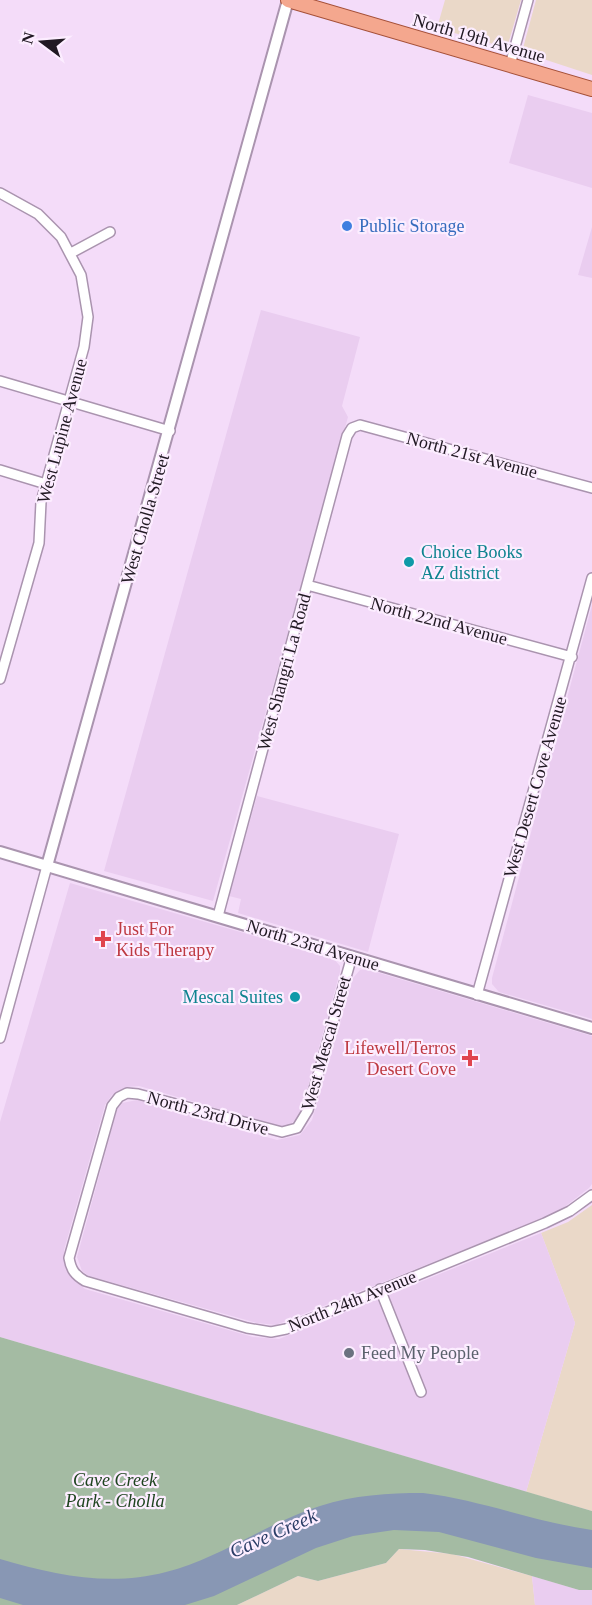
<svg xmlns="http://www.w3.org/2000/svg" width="592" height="1605" viewBox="0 0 592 1605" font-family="'Times New Roman',serif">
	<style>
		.commercial { fill: #ead8c8 }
		.built { fill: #eacdf0 }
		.green { fill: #a4bba3 }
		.water { fill: #8897b4 }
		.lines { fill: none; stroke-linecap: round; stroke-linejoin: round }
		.minor-casing { stroke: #aa94af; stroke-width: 12 }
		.tertiary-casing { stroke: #aa94af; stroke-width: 14 }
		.primary-casing { stroke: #a55038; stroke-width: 16 }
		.minor { stroke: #fff; stroke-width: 9 }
		.tertiary { stroke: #fff; stroke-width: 10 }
		.primary { stroke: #f4a78e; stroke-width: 14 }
		.shop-dot { fill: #3f7fe0; stroke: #fcedff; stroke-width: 2 }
		.culture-dot { fill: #0f9aa8; stroke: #fcedff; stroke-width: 2 }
		.health-dot { fill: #e0444e; stroke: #fcedff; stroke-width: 2 }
		.worship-dot { fill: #6b7280; stroke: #fcedff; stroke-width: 2 }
		.labels { text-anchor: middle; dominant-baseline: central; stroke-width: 4.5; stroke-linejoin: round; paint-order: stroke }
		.street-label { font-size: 18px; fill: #211923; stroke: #fcedff }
		.shop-label { font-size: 18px; fill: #366cbe; stroke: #fcedff; text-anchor: start }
		.culture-label { font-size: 18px; fill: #0d838f; stroke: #fcedff; text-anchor: start }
		.health-label { font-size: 18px; fill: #be3a42; stroke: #fcedff; text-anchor: start }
		.worship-label { font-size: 18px; fill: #5b616d; stroke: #fcedff; text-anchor: start }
		.park-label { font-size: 18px; font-style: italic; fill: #1e441f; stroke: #fcedff }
		.water-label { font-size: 20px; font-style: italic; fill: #2a3d66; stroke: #fcedff }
	</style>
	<rect width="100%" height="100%" fill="#f4dcf9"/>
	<path class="commercial" d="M445 0H521L507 48 437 28Z
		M536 0H592V75L522 52Z
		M592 1205V1511L526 1492 575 1323 541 1233 568 1222Z
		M399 1549 452 1554 532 1576 535 1605H237L298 1576 318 1581 386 1563Z"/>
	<path class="built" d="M528 95 592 113V188L509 163Z
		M592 227V278L578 275Z
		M261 310 360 337 342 406 348 417 213 901 104 871Z
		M592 605V1019L499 992 492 984V978Z
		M257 796 399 834 368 952 238 913 241 899 229 896Z
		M70 883 334 959 340 966V972L300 1115 289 1126 282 1127 139 1086 128 1087 112 1095 105 1105 64 1250V1263L69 1275 85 1289 253 1337 279 1339 541 1233 575 1323 526 1492 0 1337V1122Z
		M366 969 592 1036V1184L589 1188 558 1212 276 1325 257 1323 89 1276 82 1271 77 1257 117 1110 122 1103 137 1100 277 1140 300 1135 312 1120 353 978 360 970Z
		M532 1576 579 1590H592V1605H535Z"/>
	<path class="green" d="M0 1337 592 1511V1590H579L468 1557 425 1550 399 1549 386 1563 318 1581 298 1576 237 1605H0Z"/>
	<path class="water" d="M423 1493C481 1500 535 1522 592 1530V1568L536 1558 439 1532 394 1530 353 1536 316 1548 214 1596 185 1605H23L0 1598V1559C55 1575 109 1587 166 1572 221 1558 266 1523 320 1506 354 1495 388 1493 423 1493Z"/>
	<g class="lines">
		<g class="minor-casing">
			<path id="minor" d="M510 65 528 0
				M0 193 38 214 61 237 81 275 88 317 84 347 41 502 39 543 0 679
				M71 253 110 232
				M0 381 170 431
				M0 470 46 484
				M307 585 572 657
				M218 916 347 436 352 428 360 425 592 488
				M352 956 308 1110 297 1128 282 1132 138 1094 127 1093 119 1097 112 1106 69 1258C71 1270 75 1275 85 1281L247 1328 271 1332 286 1329 545 1223 570 1211 592 1195
				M477 995 592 578
				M0 1038 47 866
				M380 1289 421 1392"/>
		</g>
		<g class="tertiary-casing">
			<path id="tertiary" d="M0 852 592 1028
				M47 866 288 0"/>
		</g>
		<g class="primary-casing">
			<path id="primary" d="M288 0 592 89"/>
		</g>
		<use href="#minor" class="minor"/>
		<use href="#tertiary" class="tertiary"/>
		<use href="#primary" class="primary"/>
	</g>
	<circle class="shop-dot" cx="347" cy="226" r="6"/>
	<g class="culture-dot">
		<circle cx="409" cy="562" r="6"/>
		<circle cx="295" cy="997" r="6"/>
	</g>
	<g class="health-dot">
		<path d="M100 930h6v6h6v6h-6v6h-6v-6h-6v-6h6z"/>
		<path d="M467 1049h6v6h6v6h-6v6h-6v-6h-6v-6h6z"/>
	</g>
	<circle class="worship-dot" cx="349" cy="1353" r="6"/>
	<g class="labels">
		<g class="street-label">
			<text transform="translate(479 38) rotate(16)">North 19th Avenue</text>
			<text transform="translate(62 431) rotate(-75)">West Lupine Avenue</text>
			<text transform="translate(472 455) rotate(15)">North 21st Avenue</text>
			<text transform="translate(145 519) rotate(-74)">West Cholla Street</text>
			<text transform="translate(439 621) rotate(15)">North 22nd Avenue</text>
			<text transform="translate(284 672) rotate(-75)">West Shangri La Road</text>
			<text transform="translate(535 787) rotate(-74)">West Desert Cove Avenue</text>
			<text transform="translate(313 945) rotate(17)">North 23rd Avenue</text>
			<text transform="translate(326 1043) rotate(-74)">West Mescal Street</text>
			<text transform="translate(208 1113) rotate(15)">North 23rd Drive</text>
			<text transform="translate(352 1301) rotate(-22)">North 24th Avenue</text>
		</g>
		<g class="shop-label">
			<text x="359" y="226">Public Storage</text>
		</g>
		<g class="culture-label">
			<text x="421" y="552">Choice Books<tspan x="421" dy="21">AZ district</tspan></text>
			<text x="283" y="997" text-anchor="end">Mescal Suites</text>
		</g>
		<g class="health-label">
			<text x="116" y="929">Just For<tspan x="116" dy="21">Kids Therapy</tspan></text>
			<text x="456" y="1048" text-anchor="end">Lifewell/Terros<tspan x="456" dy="21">Desert Cove</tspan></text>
		</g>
		<g class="worship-label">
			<text x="361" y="1353">Feed My People</text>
		</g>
		<g class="park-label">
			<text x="115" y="1480">Cave Creek<tspan x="115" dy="21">Park - Cholla</tspan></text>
		</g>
		<g class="water-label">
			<text transform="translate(273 1533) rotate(-24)">Cave Creek</text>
		</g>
	</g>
	<g transform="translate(42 42) rotate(286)" stroke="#fcedff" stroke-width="4.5" paint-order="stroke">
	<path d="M0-4.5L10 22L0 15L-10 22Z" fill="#211923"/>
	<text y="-9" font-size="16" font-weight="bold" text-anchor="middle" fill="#211923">N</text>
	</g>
</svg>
